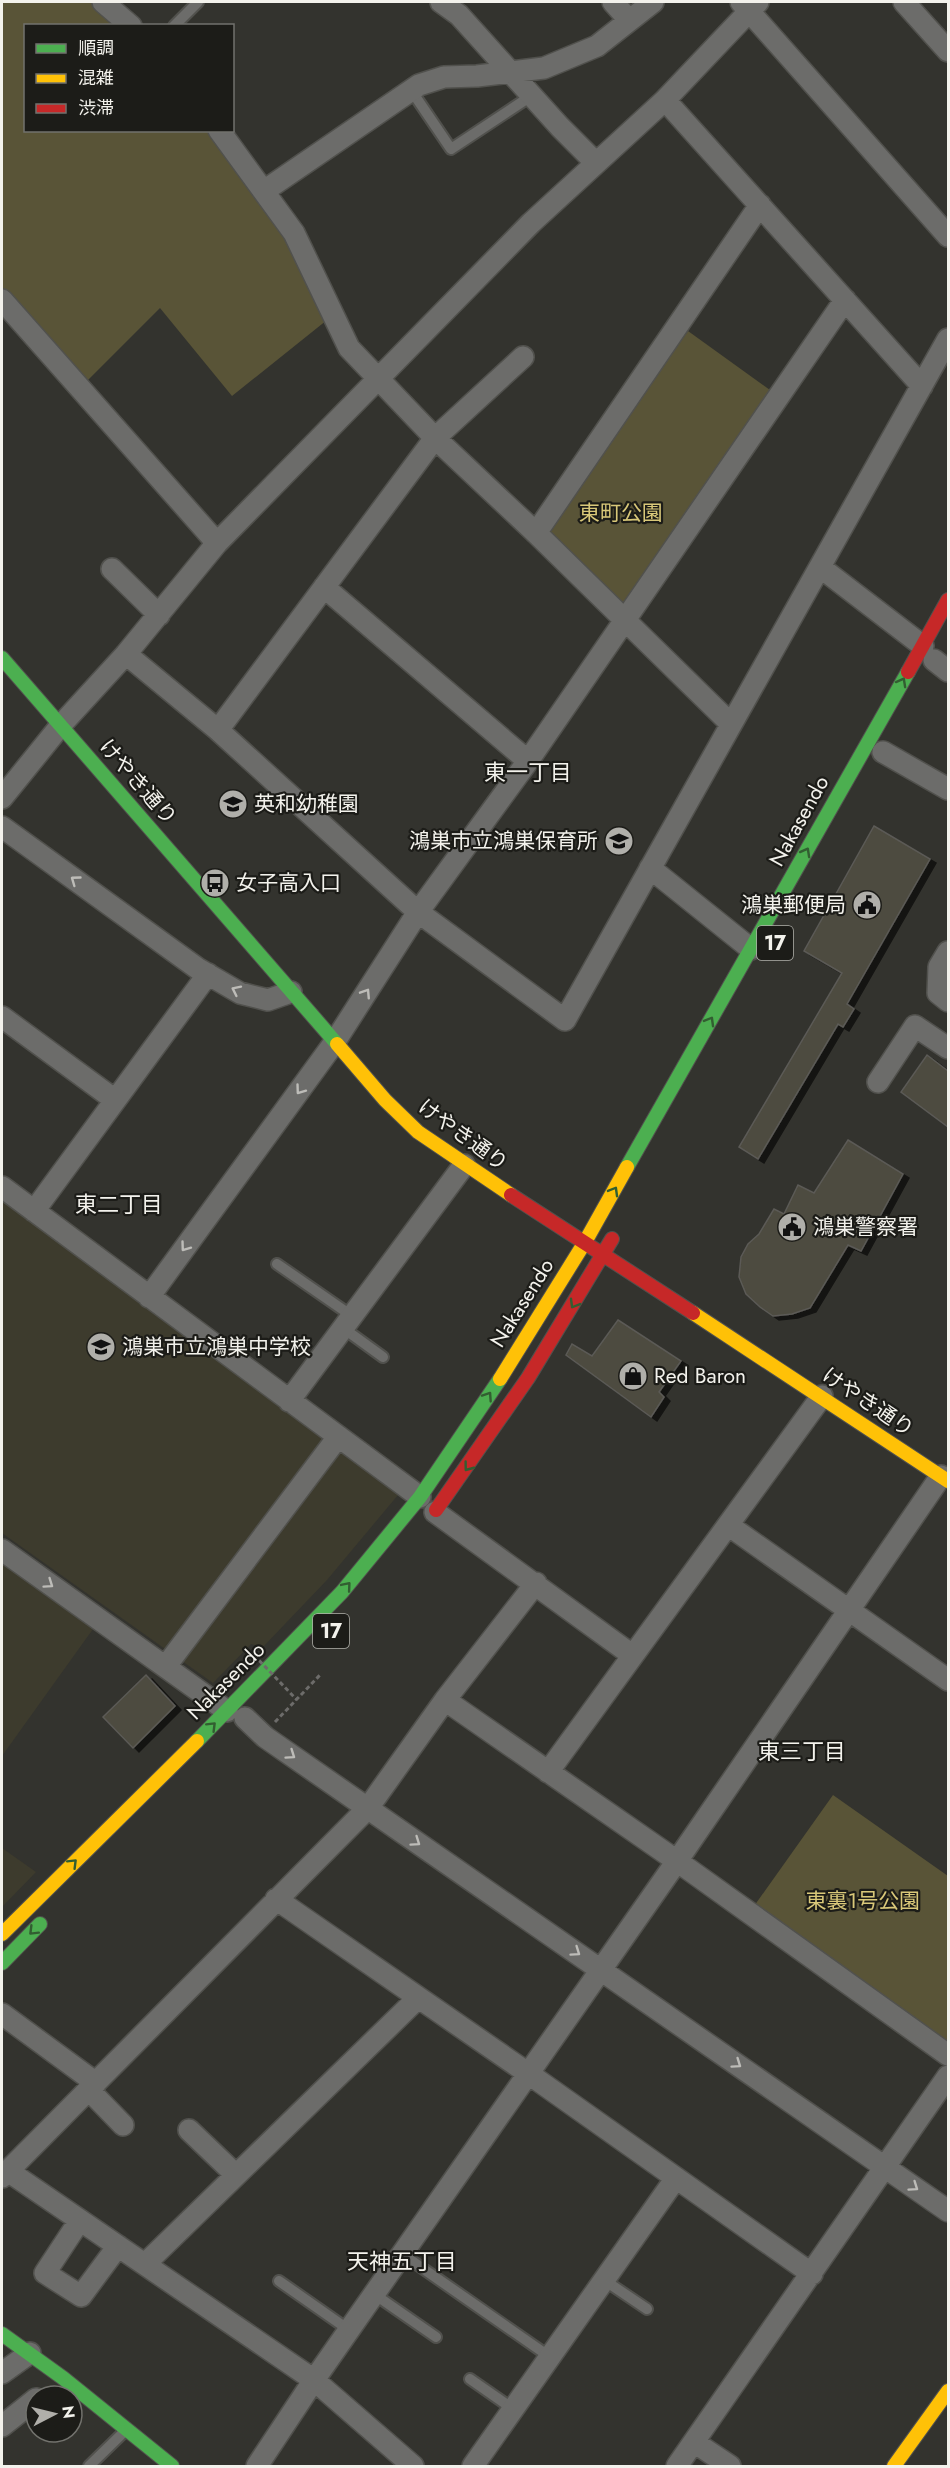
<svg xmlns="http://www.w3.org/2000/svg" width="950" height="2468" viewBox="0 0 950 2468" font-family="Jost,'Noto Sans JP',sans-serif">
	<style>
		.built { fill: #3d3b2d }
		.green { fill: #595437 }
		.building { fill: #4d4b3f; stroke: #5b5a56; stroke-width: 1.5; filter: url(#shadow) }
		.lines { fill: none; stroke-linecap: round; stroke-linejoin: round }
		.lane-casing { stroke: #51514d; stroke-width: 14 }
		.street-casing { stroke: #51514d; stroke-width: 24 }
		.fast-casing { stroke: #51514d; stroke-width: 16 }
		.slow-casing { stroke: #51514d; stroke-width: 16 }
		.jam-casing { stroke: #51514d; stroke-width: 16 }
		.path { stroke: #6d6c6a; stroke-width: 3; stroke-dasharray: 4.5 3; stroke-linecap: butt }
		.lane { stroke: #6c6c6a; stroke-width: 10 }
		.street { stroke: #6c6c6a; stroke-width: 21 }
		.fast { stroke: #4caf50; stroke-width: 14 }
		.slow { stroke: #ffc107; stroke-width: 14 }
		.jam { stroke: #c62828; stroke-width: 14 }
		.path-bridge { stroke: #6d6c6a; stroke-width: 3; stroke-dasharray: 4.5 3; stroke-linecap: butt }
		.oneway { stroke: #325e31 }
		.oneway2 { stroke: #bdbcb8 }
		.labels { text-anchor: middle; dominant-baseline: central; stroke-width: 4.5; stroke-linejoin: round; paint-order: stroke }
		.shield { fill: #1c1c18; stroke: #b2b2ac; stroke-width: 1.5 }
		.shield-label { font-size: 20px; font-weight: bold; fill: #f3f2ec }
		.park-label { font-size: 21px; fill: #d9c879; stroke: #1c1c18 }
		.street-label { font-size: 21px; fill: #f3f2ec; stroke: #1c1c18 }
		.poi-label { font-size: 21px; fill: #f3f2ec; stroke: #1c1c18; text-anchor: start }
		.neighbourhood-label { font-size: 22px; fill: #f3f2ec; stroke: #1c1c18 }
	</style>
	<defs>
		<filter id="shadow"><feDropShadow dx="6" dy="4" stdDeviation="0" flood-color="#0009"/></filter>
	</defs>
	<rect width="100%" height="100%" fill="#33332e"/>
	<path class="built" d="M2 1199 398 1495 327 1580 263 1647 251 1644 213 1683 2 1533Z
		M2 1564 93 1629 2 1756V1563Z
		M2 1848 36 1872 2 1907Z"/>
	<path class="green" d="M2 2H103L131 25 26 26V130L219 131 233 148 332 316 232 396 160 308 83 385 2 298Z
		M688 331 770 390 623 603 611 604 547 535V526Z
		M833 1795 948 1876V2045L752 1909Z"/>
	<path class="building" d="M874 826 930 859 847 1004 854 1009 843 1027 838 1024 758 1159 739 1147 842 973 804 951Z
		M927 1055 948 1071V1127L901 1092Z
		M848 1140 903 1174 861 1251 848 1245 810 1308 792 1314 773 1316 760 1307 746 1294 739 1277 741 1257 748 1244 759 1234 774 1209 784 1214 798 1185 814 1193Z
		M618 1320 681 1361 659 1392 664 1397 651 1417 566 1355 572 1344 592 1356Z
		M146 1675 175 1706 133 1748 103 1717Z"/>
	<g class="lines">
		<g class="lane-casing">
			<path id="lane" d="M174 26 198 2
				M411 90 451 149 531 96
				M277 1264 352 1316
				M343 1328 383 1357
				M402 2254 550 2357
				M604 2280 647 2309
				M279 2281 349 2330
				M374 2294 436 2337
				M470 2379 513 2409
				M89 2466 126 2430"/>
		</g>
		<g class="street-casing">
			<path id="street" d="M103 2 131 26
				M441 2 459 15 560 127 596 163
				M613 2 629 20
				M741 2 948 236
				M904 2 948 51
				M665 100 922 386
				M219 130 294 233 349 348 435 438 536 533 731 724
				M264 191 419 85 444 77 477 76 544 68 597 46 653 2
				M2 300 217 543
				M536 533 760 205
				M820 567 923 646
				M112 569 159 615
				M324 587 528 761
				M126 654 218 730 418 912 565 1020 948 339
				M934 660 948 671
				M218 730 435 438 523 357
				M883 752 948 789
				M2 798 61 725 126 654 217 543 531 223 665 100 758 2
				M2 827 197 968 240 993 268 1000 291 992
				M650 868 751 949
				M948 952 939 967 938 993 948 1001
				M2 1017 115 1100
				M878 1082 915 1026 948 1048
				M2 1187 420 1497
				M34 1211 208 974
				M149 1297 334 1043 418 912 528 761 845 300
				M289 1401 464 1165
				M435 1512 632 1655
				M728 1525 948 1680
				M2 1550 227 1711
				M166 1666 338 1437
				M445 1700 677 1861 948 2055
				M245 1718 265 1737 948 2211
				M548 1772 822 1396
				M276 1899 529 2074 812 2274
				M2 2014 96 2083
				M89 2090 123 2125
				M189 2130 236 2175
				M8 2171 314 2380 413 2466
				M2 2177 368 1808 445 1700 536 1583
				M80 2220 45 2273 81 2296 118 2246
				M145 2264 418 1998
				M2 2373 30 2353
				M2 2426 36 2399
				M694 2442 730 2466
				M257 2466 314 2380 677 1861 941 1476
				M473 2466 676 2178
				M677 2466 948 2076"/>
		</g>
		<g class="fast-casing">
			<path id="fast" d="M2 658 337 1044
				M627 1167 908 672
				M197 1741 342 1592 420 1497 500 1379
				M2 1963 40 1924
				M2 2334 63 2378 172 2466"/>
		</g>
		<g class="slow-casing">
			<path id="slow" d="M337 1044 385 1100 418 1132 511 1195
				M693 1313 948 1481
				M500 1379 585 1242 627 1167
				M2 1934 197 1741
				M894 2466 948 2391"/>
		</g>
		<g class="jam-casing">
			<path id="jam" d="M908 672 948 600
				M511 1195 693 1313
				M436 1510 528 1378 612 1239"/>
		</g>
		<path class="path" d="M275 1722 320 1675"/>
		<use href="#lane" class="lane"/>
		<use href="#street" class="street"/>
		<use href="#fast" class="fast"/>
		<use href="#slow" class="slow"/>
		<use href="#jam" class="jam"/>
		<path class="path-bridge" d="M254 1655 297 1700"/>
	</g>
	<defs><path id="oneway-chevron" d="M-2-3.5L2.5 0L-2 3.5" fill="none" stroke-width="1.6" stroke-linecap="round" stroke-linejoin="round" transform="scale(1.5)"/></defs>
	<g class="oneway">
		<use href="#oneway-chevron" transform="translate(902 682) rotate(-61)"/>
		<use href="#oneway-chevron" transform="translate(806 852) rotate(-61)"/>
		<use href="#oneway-chevron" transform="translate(710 1021) rotate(-60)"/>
		<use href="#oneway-chevron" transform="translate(614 1191) rotate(-60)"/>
		<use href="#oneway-chevron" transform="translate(574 1304) rotate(120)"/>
		<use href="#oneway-chevron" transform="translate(488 1396) rotate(-56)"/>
		<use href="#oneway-chevron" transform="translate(468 1467) rotate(127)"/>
		<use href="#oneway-chevron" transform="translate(347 1586) rotate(-50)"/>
		<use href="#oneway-chevron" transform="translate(212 1726) rotate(-45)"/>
		<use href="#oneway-chevron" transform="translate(73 1863) rotate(-45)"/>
		<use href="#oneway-chevron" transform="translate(33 1931) rotate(135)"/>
	</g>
	<g class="oneway2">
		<use href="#oneway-chevron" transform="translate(75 880) rotate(-144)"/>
		<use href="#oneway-chevron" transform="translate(236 990) rotate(-154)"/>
		<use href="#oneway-chevron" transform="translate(366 993) rotate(-57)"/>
		<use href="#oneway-chevron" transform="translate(300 1090) rotate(126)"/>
		<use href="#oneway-chevron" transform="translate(185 1247) rotate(126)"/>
		<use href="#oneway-chevron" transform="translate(49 1584) rotate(35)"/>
		<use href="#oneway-chevron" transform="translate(291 1755) rotate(35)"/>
		<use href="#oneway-chevron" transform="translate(416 1842) rotate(35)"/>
		<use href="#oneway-chevron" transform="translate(576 1952) rotate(35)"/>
		<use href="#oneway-chevron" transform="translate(737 2064) rotate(35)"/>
		<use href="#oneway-chevron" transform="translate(914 2187) rotate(35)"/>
	</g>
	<defs>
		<g id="school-disc" transform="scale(1.5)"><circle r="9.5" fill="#b0afaa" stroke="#1c1c18"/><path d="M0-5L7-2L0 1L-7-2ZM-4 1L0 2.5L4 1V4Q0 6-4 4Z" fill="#111"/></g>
		<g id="bus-disc" transform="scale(1.5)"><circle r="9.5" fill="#b0afaa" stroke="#1c1c18"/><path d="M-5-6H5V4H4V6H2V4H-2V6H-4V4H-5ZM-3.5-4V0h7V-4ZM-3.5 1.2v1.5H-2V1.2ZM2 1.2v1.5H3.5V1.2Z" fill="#111"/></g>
		<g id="civic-disc" transform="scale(1.5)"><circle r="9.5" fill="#b0afaa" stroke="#1c1c18"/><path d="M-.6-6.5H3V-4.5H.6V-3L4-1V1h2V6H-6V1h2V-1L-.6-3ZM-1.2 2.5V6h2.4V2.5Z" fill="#111"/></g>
		<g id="shop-disc" transform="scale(1.5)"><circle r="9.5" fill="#b0afaa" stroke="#1c1c18"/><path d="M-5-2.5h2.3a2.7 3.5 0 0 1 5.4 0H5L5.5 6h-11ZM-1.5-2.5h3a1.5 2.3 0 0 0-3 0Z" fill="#111"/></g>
	</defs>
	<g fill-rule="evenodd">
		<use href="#school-disc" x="233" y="804"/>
		<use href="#school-disc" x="619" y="841"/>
		<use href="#bus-disc" x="215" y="883"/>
		<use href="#civic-disc" x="867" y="905"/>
		<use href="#civic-disc" x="792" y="1227"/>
		<use href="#school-disc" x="101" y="1347"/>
		<use href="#shop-disc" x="633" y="1376"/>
	</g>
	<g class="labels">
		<g class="shield">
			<rect x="757" y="926" width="36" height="34" rx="4.5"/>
			<rect x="313" y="1614" width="36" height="34" rx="4.5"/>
		</g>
		<g class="shield-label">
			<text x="775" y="943">17</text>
			<text x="331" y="1631">17</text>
		</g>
		<g class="park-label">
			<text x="621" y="513">東町公園</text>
			<text x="863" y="1901">東裏1号公園</text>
		</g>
		<g class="street-label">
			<text transform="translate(138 782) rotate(49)">けやき通り</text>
			<text transform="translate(799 821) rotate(-61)">Nakasendo</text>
			<text transform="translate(463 1135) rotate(36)">けやき通り</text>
			<text transform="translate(522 1303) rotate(-58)">Nakasendo</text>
			<text transform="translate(868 1402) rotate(34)">けやき通り</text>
			<text transform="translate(226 1681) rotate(-45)">Nakasendo</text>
		</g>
		<g class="poi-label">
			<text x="254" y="804">英和幼稚園</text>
			<text x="598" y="841" text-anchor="end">鴻巣市立鴻巣保育所</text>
			<text x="236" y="883">女子高入口</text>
			<text x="846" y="905" text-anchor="end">鴻巣郵便局</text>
			<text x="813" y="1227">鴻巣警察署</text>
			<text x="122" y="1347">鴻巣市立鴻巣中学校</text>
			<text x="654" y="1376">Red Baron</text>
		</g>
		<g class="neighbourhood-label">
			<text x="528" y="772">東一丁目</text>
			<text x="119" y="1204">東二丁目</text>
			<text x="802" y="1751">東三丁目</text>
			<text x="402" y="2261">天神五丁目</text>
		</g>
	</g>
	<rect width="950" height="2468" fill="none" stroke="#f3f2ec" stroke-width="6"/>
	<rect x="24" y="24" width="210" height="108" fill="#1c1c18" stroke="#72726d" stroke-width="1.5"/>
	<rect x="36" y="44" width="30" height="9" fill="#4caf50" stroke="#72726d" stroke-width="1.5"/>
	<text x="78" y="54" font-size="18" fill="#f3f2ec">順調</text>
	<rect x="36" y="74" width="30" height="9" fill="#ffc107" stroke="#72726d" stroke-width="1.5"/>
	<text x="78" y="84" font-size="18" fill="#f3f2ec">混雑</text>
	<rect x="36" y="104" width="30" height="9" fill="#c62828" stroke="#72726d" stroke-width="1.5"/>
	<text x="78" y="114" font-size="18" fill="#f3f2ec">渋滞</text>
	<g transform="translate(54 2414) rotate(83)"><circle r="28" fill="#1c1c18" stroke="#72726d" stroke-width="1.5"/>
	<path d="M0-4.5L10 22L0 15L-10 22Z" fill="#b0afaa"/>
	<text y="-9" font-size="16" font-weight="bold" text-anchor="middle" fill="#f3f2ec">N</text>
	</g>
</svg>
